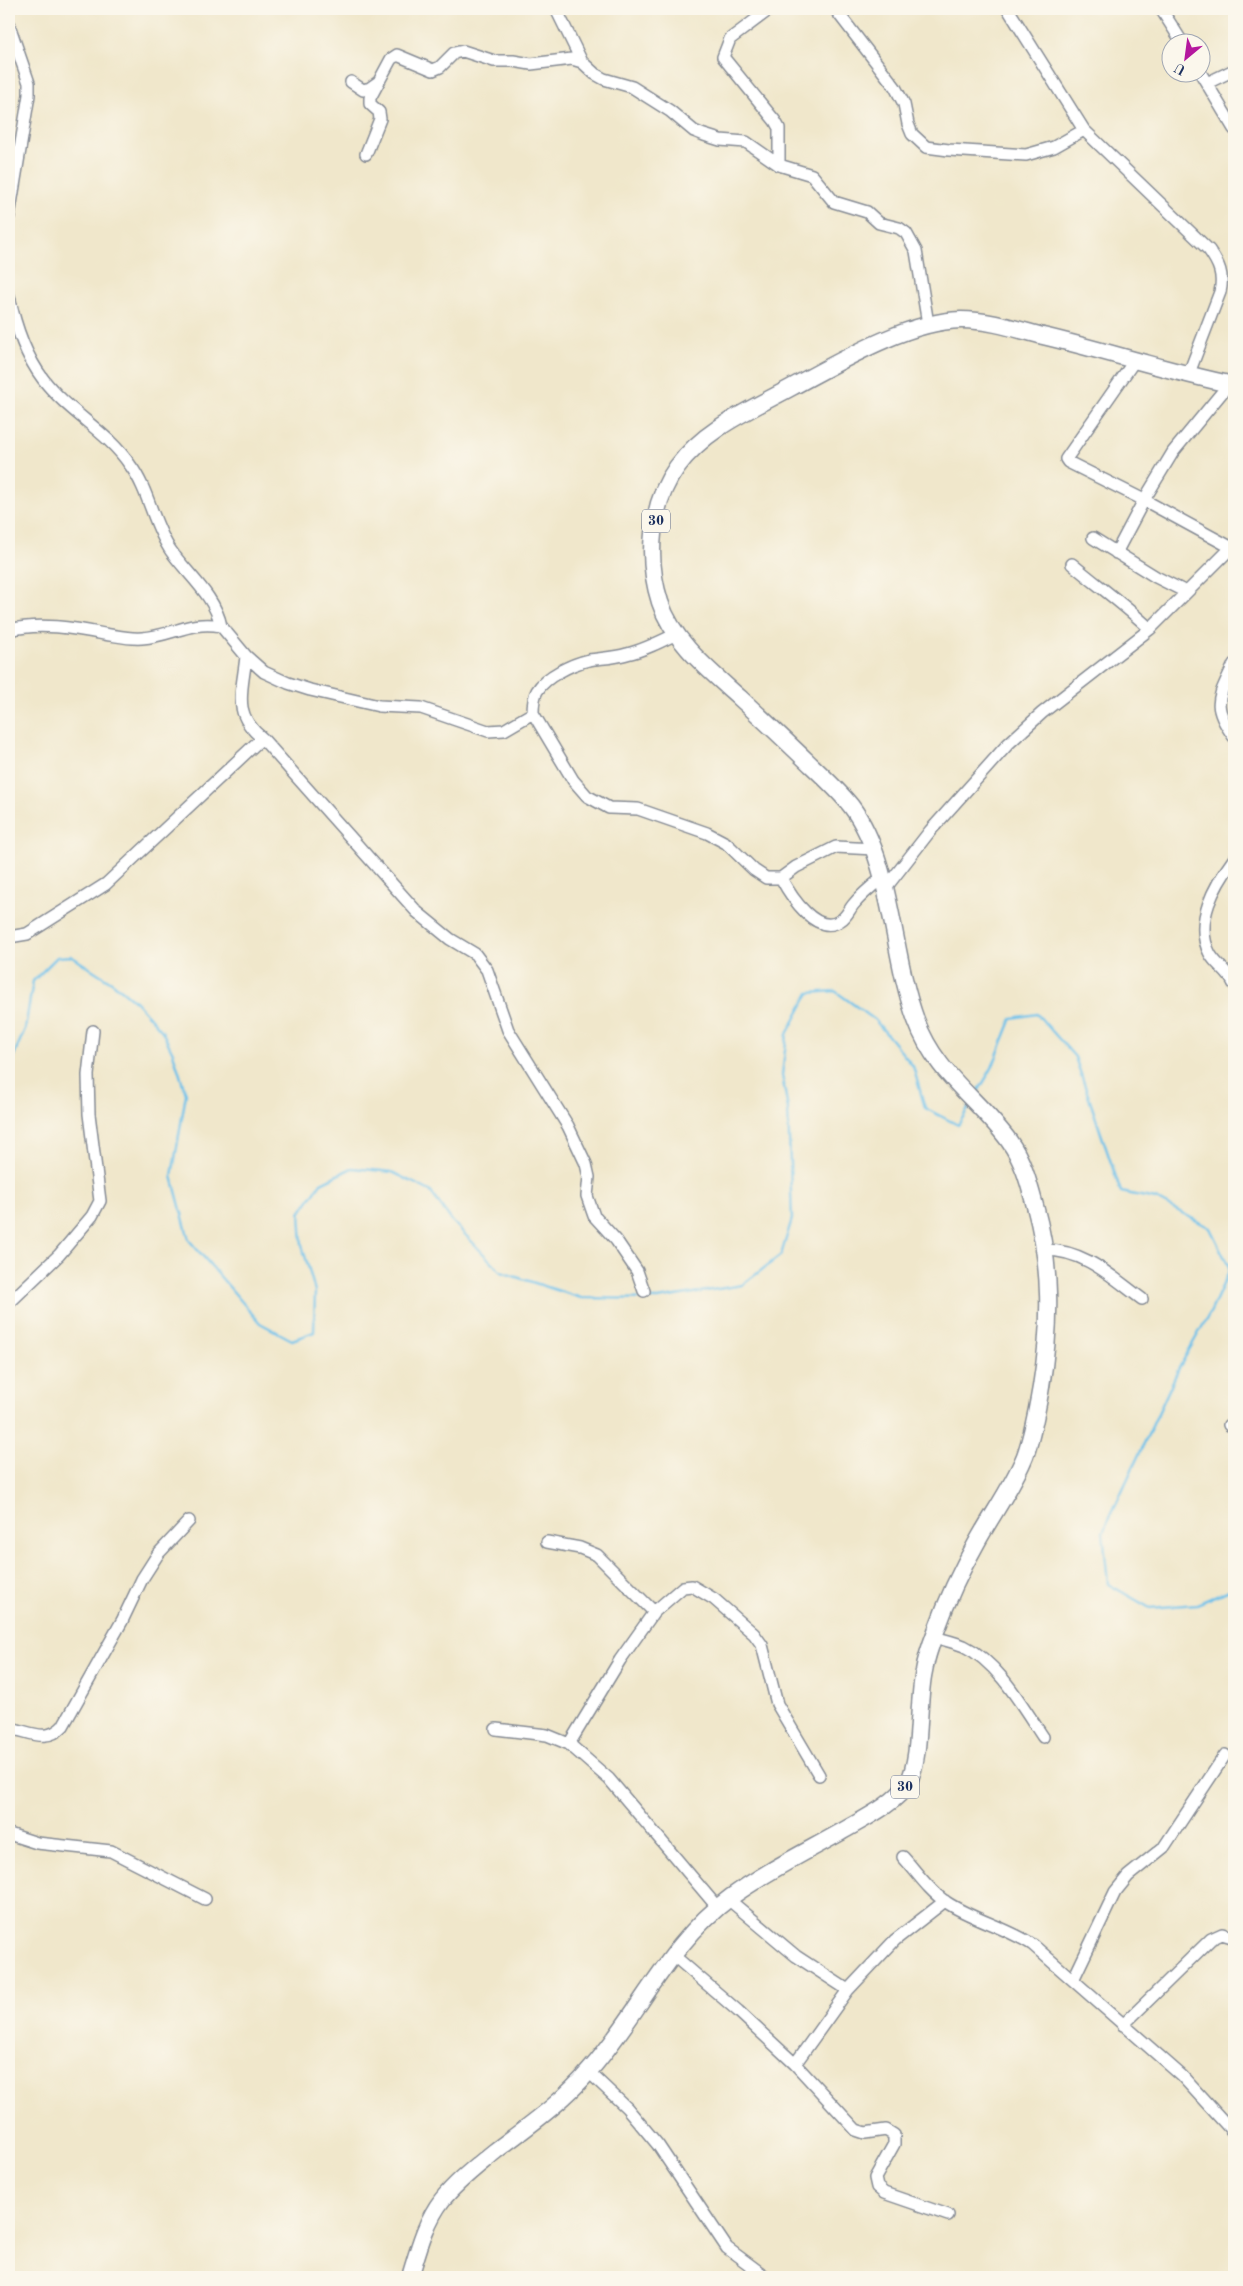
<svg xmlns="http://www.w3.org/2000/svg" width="1243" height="2286" viewBox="0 0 1243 2286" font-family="'Old Standard TT',serif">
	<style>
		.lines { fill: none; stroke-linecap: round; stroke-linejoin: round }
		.stream { stroke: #6ec1ea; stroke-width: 2.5 }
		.minor-casing { stroke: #868b94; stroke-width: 14 }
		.highway-casing { stroke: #868b94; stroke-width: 19 }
		.minor { stroke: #fff; stroke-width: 11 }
		.highway { stroke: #fff; stroke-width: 16 }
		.labels { text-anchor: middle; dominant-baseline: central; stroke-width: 5; stroke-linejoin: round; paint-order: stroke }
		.shield { fill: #fbf7ec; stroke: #5e6b89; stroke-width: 1 }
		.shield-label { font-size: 14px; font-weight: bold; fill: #1b2f5e }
	</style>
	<rect width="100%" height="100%" fill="#fbf7ec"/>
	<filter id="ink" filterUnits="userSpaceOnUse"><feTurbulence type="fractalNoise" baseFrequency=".02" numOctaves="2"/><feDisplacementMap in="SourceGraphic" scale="10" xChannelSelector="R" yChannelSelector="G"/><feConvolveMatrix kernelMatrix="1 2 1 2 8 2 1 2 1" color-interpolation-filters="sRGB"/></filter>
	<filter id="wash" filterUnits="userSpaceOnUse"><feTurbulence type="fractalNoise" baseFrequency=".0096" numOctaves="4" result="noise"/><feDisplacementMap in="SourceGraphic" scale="20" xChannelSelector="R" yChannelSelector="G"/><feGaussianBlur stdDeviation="1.12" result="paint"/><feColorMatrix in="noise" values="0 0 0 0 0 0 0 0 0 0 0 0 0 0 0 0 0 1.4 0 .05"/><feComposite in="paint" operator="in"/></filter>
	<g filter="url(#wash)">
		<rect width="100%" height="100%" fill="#f0e7cb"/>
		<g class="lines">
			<path class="stream" d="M9 1067 25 1029 33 981 57 957 71 956 113 983 136 1002 162 1031 173 1053 186 1094 172 1176 189 1240 260 1323 292 1340 314 1332 315 1291 302 1245 300 1213 321 1183 352 1168 392 1172 430 1191 452 1221 501 1272 581 1298 658 1299 742 1285 781 1255 792 1219 788 1109 782 1075 787 1034 809 993 835 991 875 1020 913 1066 925 1108 958 1125 970 1106
				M976 1095 992 1068 1012 1018 1037 1014 1075 1057 1121 1192 1156 1199 1210 1228 1230 1269 1211 1311 1179 1368 1103 1532 1108 1584 1150 1608 1197 1604 1234 1588"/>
		</g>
	</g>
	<g filter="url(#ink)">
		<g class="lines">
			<g class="minor-casing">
				<path id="minor" d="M556 9 582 62 595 74 604 79 632 87 670 111 694 131 704 135 720 140 746 142 779 165 812 175 834 202 867 212 879 223 899 228 906 233 916 251 928 324
					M770 9 730 39 723 57 775 121 779 128V165
					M835 9 895 87 904 104 908 124 912 134 926 147 949 150 1026 155 1054 147 1084 130
					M1008 9 1084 130 1209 250C1219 264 1224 275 1220 292L1189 373
					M1161 9 1182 42
					M9 25 29 83V95L9 216
					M1200 72 1234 129
					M351 82 363 90 370 88 377 83
					M1207 83 1234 70
					M366 154 380 119 379 112 370 104V98L391 59 397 55 433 70 440 67 454 53 463 51 494 61H513L531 64 572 59 582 62
					M9 296C15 325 25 355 43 379 68 412 107 431 130 465 149 490 153 525 171 551 188 575 215 596 221 626
					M1135 360 1066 459 1068 462 1144 500 1234 549
					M1093 538 1156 577 1186 592
					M1116 553 1144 500 1173 452 1229 384
					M1072 564C1098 586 1125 605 1150 629
					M9 630C39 622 74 628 104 634 118 636 128 639 142 638 172 636 190 620 221 626L246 656 264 672 288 683 310 690 379 706 421 708 488 731 504 730 533 713 573 780 587 796 609 808 638 809 707 833 726 843 754 870 766 878H781L796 867 836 847 874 849
					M246 656C243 690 231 713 262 738L417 912 450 939 475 954 487 970 508 1030 568 1126 586 1164 589 1177 587 1196 594 1216 616 1240 637 1271 644 1291
					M1234 664C1219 698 1210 704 1234 737
					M533 713C533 706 533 698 537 691 546 676 572 664 589 660 601 658 614 658 627 654 644 650 660 642 676 634
					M1234 859C1215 885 1193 922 1210 954 1217 966 1229 972 1234 984
					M781 878C790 895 817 938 841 920 847 916 849 910 853 905 861 895 872 886 882 878
					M884 890 930 831 1008 744 1042 713 1150 629 1234 545
					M9 937 27 934 106 884 262 738
					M1045 1250C1085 1250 1112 1277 1142 1299
					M9 1303 59 1255 92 1216 100 1201 89 1114 88 1075 93 1031
					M1229 1425 1234 1424
					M547 1542 580 1548 597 1555 654 1612
					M934 1637C944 1640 954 1642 964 1646 998 1662 1023 1707 1043 1737
					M9 1728C29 1731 46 1744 63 1726L122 1621 142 1579 158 1554 189 1521
					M496 1729 547 1735 569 1744 609 1779 718 1908
					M569 1744 620 1660 654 1612 683 1587 692 1586 714 1599 754 1634 762 1645 777 1704 819 1775
					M9 1834 37 1843 111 1851 205 1899
					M903 1857C916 1871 929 1891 946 1902 973 1920 1006 1927 1033 1945L1182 2076 1234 2133
					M728 1899 796 1956 848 1990
					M673 1955 738 2011 795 2064 856 2130 865 2133 886 2130 894 2135V2144L875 2178 877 2187 884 2193 948 2215
					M1073 1980 1115 1892 1128 1876 1164 1847 1225 1755
					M1123 2025 1211 1939 1222 1934 1232 1937
					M795 2064 848 1990 895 1940 945 1901
					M589 2072 627 2108 658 2145 727 2248 766 2277"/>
			</g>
			<g class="highway-casing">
				<path id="highway" d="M410 2277C418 2251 425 2222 442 2200 457 2181 476 2167 494 2152 527 2127 563 2102 590 2070 640 2013 669 1942 731 1897 765 1872 804 1853 841 1832 861 1820 896 1804 908 1783 922 1757 917 1702 924 1671 926 1658 931 1644 936 1631 947 1600 961 1570 977 1542 993 1513 1013 1486 1025 1456 1033 1434 1037 1410 1041 1387 1051 1326 1052 1267 1035 1206 1029 1184 1023 1160 1009 1141 977 1097 936 1075 916 1020 891 953 893 862 851 806 839 791 825 778 811 765 788 743 764 720 740 698 709 670 673 642 660 602 646 559 650 504 677 467 705 428 752 409 792 387 839 362 907 321 961 320 989 320 1016 329 1043 336 1107 351 1170 372 1234 385"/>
			</g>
			<use href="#minor" class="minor"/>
			<use href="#highway" class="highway"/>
		</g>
	</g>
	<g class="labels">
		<g class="shield">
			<rect x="642" y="509.5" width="28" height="23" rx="4"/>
			<rect x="891" y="1775.5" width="28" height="23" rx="4"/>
		</g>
		<g class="shield-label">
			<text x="656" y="521">30</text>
			<text x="905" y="1787">30</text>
		</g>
	</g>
	<rect width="1243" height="2286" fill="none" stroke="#fbf7ec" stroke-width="30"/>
	<g transform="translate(1186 58) rotate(209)"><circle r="24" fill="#fbf7ec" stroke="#a1a7b3"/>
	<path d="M0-4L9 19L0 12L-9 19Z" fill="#b5179e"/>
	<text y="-8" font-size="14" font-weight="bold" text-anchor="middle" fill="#1b2f5e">U</text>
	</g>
</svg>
